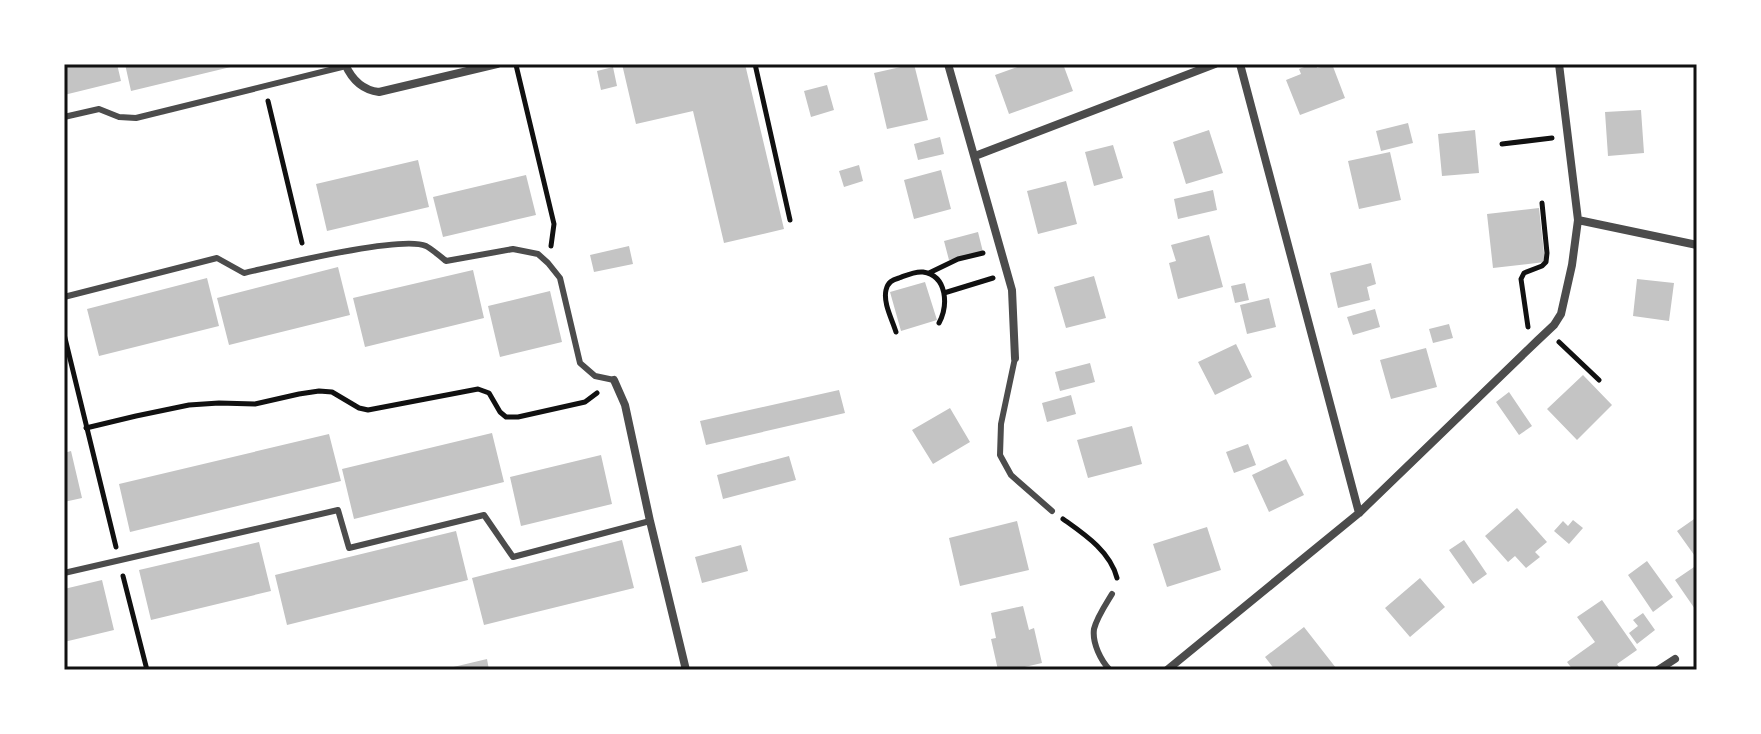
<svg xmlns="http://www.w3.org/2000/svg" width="1761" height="734" viewBox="0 0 1761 734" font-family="'Source Sans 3',sans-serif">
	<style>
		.building { fill: #c4c4c4 }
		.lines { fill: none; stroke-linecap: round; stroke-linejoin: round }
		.path { stroke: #111; stroke-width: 5 }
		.service { stroke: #4c4c4c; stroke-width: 6 }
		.minor { stroke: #4c4c4c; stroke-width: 8 }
		.neatline { fill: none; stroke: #111; stroke-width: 3 }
	</style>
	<rect width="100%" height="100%" fill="#fff"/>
	<path class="building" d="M64 64H117L121 81 64 95Z
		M125 64H239V65L131 91Z
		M622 64H745L784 229 724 243 693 111 636 124Z
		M914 64 928 120 887 129 874 73Z
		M1026 64H1063L1073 91 1009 114 995 75Z
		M1312 64H1316L1317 68 1332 64 1345 98 1300 115 1286 80 1301 74 1299 69Z
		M613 67 617 86 601 90 597 71Z
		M827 85 834 110 811 117 804 91Z
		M1641 110 1644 153 1608 156 1605 112Z
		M1408 123 1413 143 1381 151 1376 131Z
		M1209 130 1223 173 1186 184 1173 142Z
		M1475 130 1479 173 1442 176 1438 134Z
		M940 137 944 154 918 160 914 144Z
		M1113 145 1123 178 1094 186 1085 152Z
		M1390 152 1401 200 1359 209 1348 161Z
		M418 160 429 207 327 231 316 184Z
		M859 165 863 181 844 187 839 171Z
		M941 170 951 209 914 219 904 180Z
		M526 175 536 215 443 237 433 197Z
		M1066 181 1077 224 1038 234 1027 191Z
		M1213 190 1217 210 1178 219 1174 199Z
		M1539 208 1545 262 1493 268 1487 214Z
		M978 232 983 252 949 260 944 241Z
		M1209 235 1223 287 1178 299 1169 263 1176 261 1171 245Z
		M629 246 633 264 594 272 590 255Z
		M1371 263 1376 284 1367 287 1370 300 1338 308 1330 273Z
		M338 267 350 315 229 345 217 298Z
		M473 270 484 318 365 347 353 298Z
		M1094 276 1106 318 1066 328 1054 287Z
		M207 278 219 326 99 356 87 309Z
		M1637 279 1674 283 1669 321 1633 316Z
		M925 282 937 320 901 331 890 292Z
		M1245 283 1249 300 1235 303 1231 286Z
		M550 291 562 342 500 357 488 306Z
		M1269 298 1276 327 1247 334 1240 305Z
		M1375 309 1380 327 1353 335 1347 317Z
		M1449 324 1453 338 1433 343 1429 329Z
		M1236 344 1252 377 1215 395 1198 362Z
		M1426 348 1437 387 1391 399 1380 360Z
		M1090 363 1095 382 1060 391 1055 372Z
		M1583 375 1612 405 1577 440 1547 409Z
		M839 390 845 413 706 445 700 421Z
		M1509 392 1532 426 1519 435 1496 402Z
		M1071 395 1076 414 1047 422 1042 403Z
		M950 408 970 442 933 464 912 430Z
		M1132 426 1142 464 1088 478 1077 440Z
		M492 433 504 482 354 519 342 469Z
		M329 434 341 481 130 532 119 484Z
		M1248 444 1256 465 1234 473 1226 452Z
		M71 451 82 498 64 502V453Z
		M601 455 612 504 521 526 510 477Z
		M789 456 796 480 723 499 717 475Z
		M1286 459 1304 495 1269 512 1252 475Z
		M1517 508 1547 542 1535 552 1540 557 1526 568 1515 556 1508 562 1485 536Z
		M1697 517V559L1677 531Z
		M1573 520 1583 528 1569 544 1554 531 1563 521 1568 526Z
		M1017 521 1029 570 960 586 949 538Z
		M1207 527 1221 570 1167 587 1153 544Z
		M456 531 468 580 287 625 275 575Z
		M622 540 634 588 484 625 472 578Z
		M1464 540 1487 574 1473 584 1449 550Z
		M259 542 271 591 151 620 139 570Z
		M741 545 748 571 702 583 695 557Z
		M1647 561 1673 597 1653 612 1628 575Z
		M1697 565V612L1675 580Z
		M1420 578 1445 607 1410 637 1385 608Z
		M102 580 114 630 64 642V589Z
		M1602 600 1637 650 1617 664 1621 670H1573L1567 662 1595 642 1577 617Z
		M1023 606 1029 630 1034 628 1042 663 1012 670H998L991 639 996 638 991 613Z
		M1643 613 1655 630 1637 644 1629 633 1638 626 1633 620Z
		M1304 627 1336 668 1333 670H1275L1265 657Z
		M487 659 489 670H445V669Z"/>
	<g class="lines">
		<path class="path" d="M755 64 790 220
			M516 65 554 224 551 246
			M268 101 302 243
			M1502 144 1552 138
			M929 273 958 259 983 253
			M944 293 993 278
			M1528 327 1521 279 1524 273 1542 266 1546 262 1547 253 1542 203
			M896 332C892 319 883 303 886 290 888 282 892 280 899 278 907 275 915 271 923 272 948 276 948 306 939 323
			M64 334 116 547
			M1559 342 1599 380
			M86 428 136 416 189 405 219 403 255 404 299 394 319 391 332 392 359 408 368 410 478 389 489 393 500 412 506 417H518L585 402 597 393
			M1063 519C1084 534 1110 551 1117 578
			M123 576 147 670"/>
		<path class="service" d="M64 117 99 109 119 117 136 118 346 66
			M64 297 217 258 244 273C276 266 401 235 426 246 433 250 440 256 446 261L513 249 538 254 548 263 560 278 580 363 595 376 614 380
			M1015 358 1001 424 1000 455 1011 475 1052 511
			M64 573 338 510 349 548 484 515 513 557 650 521
			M1110 670C1101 661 1092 643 1094 629 1097 617 1106 604 1112 594"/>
		<path class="minor" d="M345 64C352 80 362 90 379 92L497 64
			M948 64 1012 290 1015 358
			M1240 64 1359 513
			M975 156 1215 64
			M1578 220 1697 245
			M614 380 625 405 650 521 686 670
			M1167 670 1359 513 1537 341 1554 325 1561 314 1572 265 1578 220 1559 64
			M1658 670 1675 659"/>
	</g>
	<rect width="1761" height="734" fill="none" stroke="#ffffff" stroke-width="132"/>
	<rect x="66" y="66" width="1629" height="602" class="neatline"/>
</svg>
